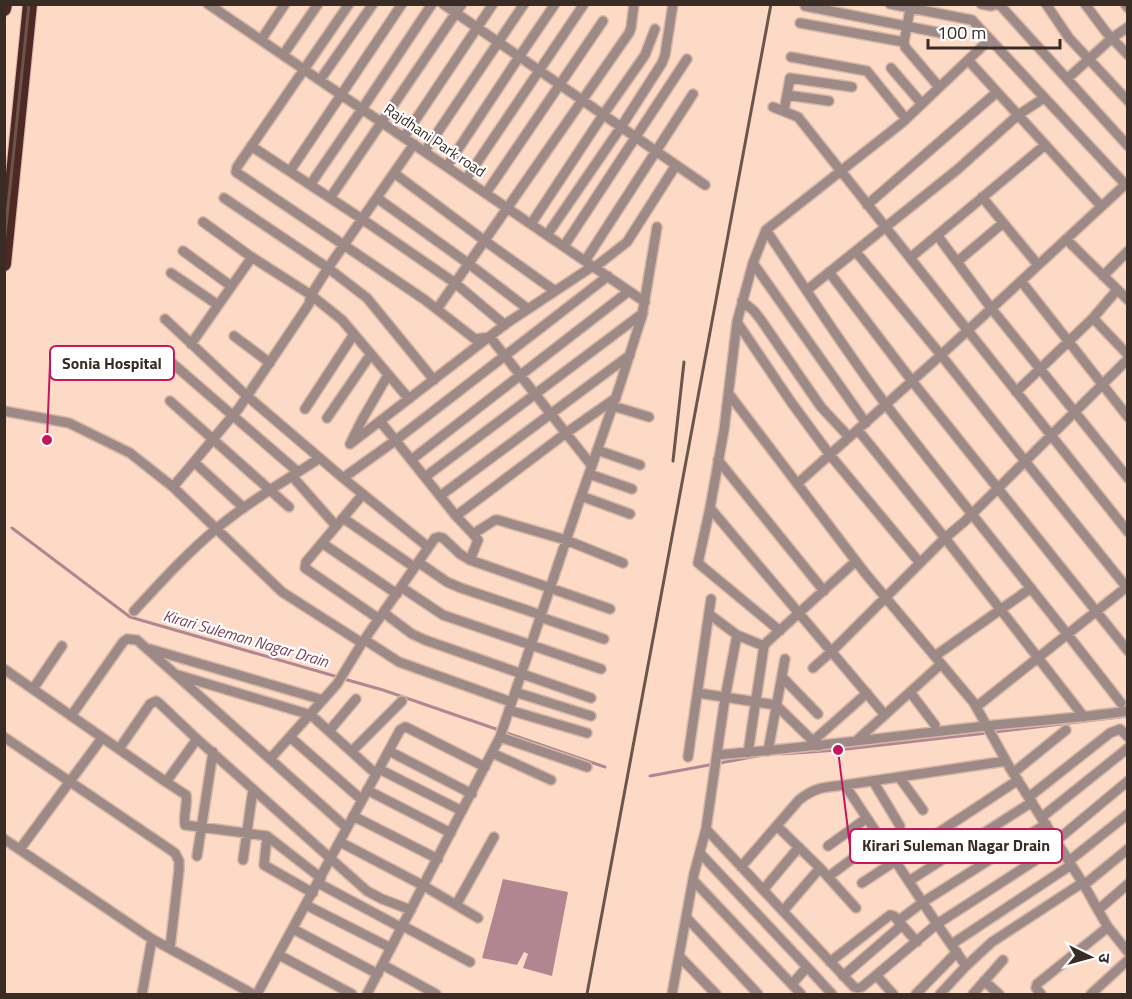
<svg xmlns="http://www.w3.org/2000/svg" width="1132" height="999" viewBox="0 0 1132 999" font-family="'Titillium Web','Noto Sans Devanagari',sans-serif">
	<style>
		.water { fill: #b28691 }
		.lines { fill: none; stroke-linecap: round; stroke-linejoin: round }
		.stream { stroke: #b28691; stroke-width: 3 }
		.minor-casing { stroke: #d6b7a6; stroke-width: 12 }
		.highway-casing { stroke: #d6b7a6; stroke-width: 16 }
		.minor { stroke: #9d8986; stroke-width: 9 }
		.highway { stroke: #4d2824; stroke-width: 14 }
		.rail { stroke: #6a574c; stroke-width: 3 }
		.labels { text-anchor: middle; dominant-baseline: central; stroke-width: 4.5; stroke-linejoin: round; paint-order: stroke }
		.street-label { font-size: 15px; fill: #392c24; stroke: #fff }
		.water-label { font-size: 16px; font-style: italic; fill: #7c4053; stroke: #fff }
		.leader { fill: none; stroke: #c2185b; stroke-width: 2 }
		.callout-dot { fill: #c2185b; stroke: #fff; stroke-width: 2 }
		.callout { fill: #fff; stroke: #c2185b; stroke-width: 2 }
		.callout-label { font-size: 16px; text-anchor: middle; font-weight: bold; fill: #392c24 }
	</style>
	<rect width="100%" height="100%" fill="#fddac6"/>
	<path class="water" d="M503 879 568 892 552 976 523 968 528 954 524 952 517 965 482 958Z"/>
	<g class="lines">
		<path class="stream" d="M12 528 130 617 338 677
			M344 679 383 690 496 729
			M994 732 1128 716
			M507 733 605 767
			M782 754 838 750 987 733
			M650 776 763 755"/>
		<g class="minor-casing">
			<path id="minor" d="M208 4 645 302
				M349 4 237 167 236 172 425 300 475 339 490 337 592 466
				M443 4 705 185
				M890 4 972 20 1125 184
				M911 4 904 42 905 47 939 87
				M981 4 991 6 997 4
				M999 4 1128 146
				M1046 4 1069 38 1128 101
				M1085 4 1106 32 1128 55
				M1125 4 1128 8
				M805 6 946 34
				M800 23 904 42
				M261 40 285 4
				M283 55 318 4
				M791 57 867 71 906 119
				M968 60 1101 206
				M891 68 922 104
				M1067 79 1112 38 1128 27
				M320 80 373 4
				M787 95 829 101
				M773 107 798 117 1128 532
				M784 111 790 78 852 87
				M404 137 493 4
				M251 146 362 219 455 283 505 325
				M425 151 524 4
				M447 166 519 57 555 4
				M290 171 402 4
				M394 173 485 241 555 291
				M466 179 584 4
				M310 185 362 109 432 4
				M486 193 603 21
				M982 197 1038 265
				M224 198 328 268 367 298 434 380
				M330 198 462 4
				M377 198 469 264 528 309
				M867 205 997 92
				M203 222 250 256 311 295 342 320 409 399
				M531 224 603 115 645 55 655 29
				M766 230C806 289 844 349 887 406 964 506 1044 603 1121 703
				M547 235 621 127 662 63 665 55 673 4
				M937 235 991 308 1128 478
				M1066 239 1128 300
				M564 246 687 59
				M183 251 231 286
				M856 252 941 355 1025 461 1128 589
				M910 258 1045 145
				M585 261 693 94
				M958 261 1003 223
				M753 263 866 423
				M595 267 627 242 676 165
				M829 272 912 381 1128 651
				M171 273 218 305
				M1103 276 1128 251
				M1021 281 1128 417
				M807 290 958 169 1018 115 1044 98
				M742 301 754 311 761 320 821 407 849 437
				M437 309 629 33 631 28 634 4
				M1093 318 1128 355
				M165 319 247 396 343 478 428 547
				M737 322 791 402 830 455 920 563
				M234 336 270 363
				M191 344 252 257
				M172 363 298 472
				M1016 392 1093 318 1117 290
				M729 394 865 573 974 703 1010 768 1084 885 1098 910 1108 927 1128 952
				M170 401 289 507
				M613 406 649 417
				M305 409 354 334
				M4 411 69 423 130 453 173 487 282 592 362 643
				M327 418 371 354
				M380 421 507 323 593 266
				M858 430 945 538 1084 717
				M351 442 363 418 388 375
				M350 444 380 421 456 516 473 534 495 520H498L566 540 623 563
				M597 450 640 465
				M411 460 629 291
				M718 460 824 591
				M194 462 244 508
				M589 474 632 489
				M292 476 336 526
				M425 477 643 313
				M343 478 396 440 608 276
				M797 484 941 355 1128 182
				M173 487 239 408 309 304 311 295 328 268 414 144
				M363 494 306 562 305 568 379 619
				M440 496 630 355
				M581 496 630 514
				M710 508 885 715
				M456 516 566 433 616 398
				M343 518 414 567
				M322 543 397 594
				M470 560 478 540 473 534
				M418 562 447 582 461 588 541 615
				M401 587 443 615 601 669
				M134 611C160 583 186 554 216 529 248 502 285 481 320 458
				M384 613 412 634 425 640 591 698
				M540 617 604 639
				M780 631 698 563 710 508 724 430 737 322 753 263 766 230 903 122 990 39
				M737 635 764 646
				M365 640 399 662 511 702
				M150 649 323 700
				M935 656 1031 588
				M813 668 831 652 945 538 965 521 1128 359
				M4 669 166 782 186 795C188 804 183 815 185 825L267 836 321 878
				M178 675 311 715 376 774
				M782 677 818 714
				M33 689 62 646
				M515 692 591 716
				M910 692 935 725
				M698 693 776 705 818 746
				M976 707 1128 586
				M509 710 587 733
				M71 716 123 642 127 639 137 640 347 828
				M329 731 356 699
				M4 737 175 853 179 861V870L170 948
				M290 737 362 800
				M500 737 587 767
				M813 741 867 693
				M856 741 941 664
				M119 749 150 704 156 701 159 703 197 739 367 891 382 899 411 910
				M352 751 402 701
				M389 751 472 794
				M768 751 785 659
				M492 753 551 780
				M748 753 764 646 767 642 856 561
				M717 755C807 748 896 736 986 726 1033 721 1080 718 1128 711
				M688 757 711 599
				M270 759 337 684 362 643 435 538 439 537 443 538 460 554 470 560 610 609
				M379 769 462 811
				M1013 773 1066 730
				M899 777 923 810
				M873 781 900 826
				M166 782 197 739
				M845 785 937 924 966 966
				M367 790 451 833
				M1029 797 1110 733 1120 729 1128 737
				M353 816 438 859
				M1042 817 1128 748
				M777 826 820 868 856 908
				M706 829 854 987 858 988 862 987 937 924 1059 845
				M267 836 264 865 313 893
				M4 839 152 939 253 994
				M1056 841 1128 781
				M340 842 424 886 478 918
				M828 846 867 818
				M20 849 102 738
				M700 853 807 967
				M197 856 213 752
				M243 860 253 789
				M1069 861 1128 814
				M741 867 799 800C815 787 825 787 845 785L1006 761
				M828 877 880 838
				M693 880 801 994
				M909 881 1032 802
				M318 883 402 928
				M862 883 1018 780
				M1084 885 1128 849
				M763 890 799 847
				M306 905 391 948
				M456 905 494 837
				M1098 910 1128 884
				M783 911 820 868
				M686 917 758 994
				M898 921 923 902 1046 824
				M403 926 470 962
				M293 929 378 974
				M952 944 1071 865
				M279 955 352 994
				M679 956 716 994
				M830 962 890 915 894 916 917 942
				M383 965 436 994
				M876 975 893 994
				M843 976 902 925
				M984 981 999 994
				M792 984 807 967 832 994
				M142 994 152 939
				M257 994 400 730 405 727 408 728 485 767
				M367 994 500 737 577 508 619 388 642 316 657 227
				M672 994 694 874 706 829 725 698 737 635 709 614
				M916 994 957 952
				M940 994 966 966 992 942 1082 883
				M973 994 1003 960
				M1041 994 1036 988 1037 984 1108 927
				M1091 994 1128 960"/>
		</g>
		<g class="highway-casing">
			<path id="highway" d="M4 9 5 4
				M4 264 30 4"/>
		</g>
		<use href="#minor" class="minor"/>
		<use href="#highway" class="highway"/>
		<path class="rail" d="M4 245 29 4
			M673 461 684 362
			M587 994 771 4"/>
	</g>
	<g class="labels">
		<g class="street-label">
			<text transform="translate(435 140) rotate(34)">Rajdhani Park road</text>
		</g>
		<g class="water-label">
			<text transform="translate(246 638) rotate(16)">Kirari Suleman Nagar Drain</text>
		</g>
	</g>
	<path class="leader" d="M47 440L50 363M838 750L850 846"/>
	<g class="callout-dot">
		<circle cx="47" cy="440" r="6"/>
		<circle cx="838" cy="750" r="6"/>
	</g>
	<g class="callout">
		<rect x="50" y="346" width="124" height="34" rx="6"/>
		<rect x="850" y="829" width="212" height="34" rx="6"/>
	</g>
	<g class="callout-label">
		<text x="112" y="369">Sonia Hospital</text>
		<text x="956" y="851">Kirari Suleman Nagar Drain</text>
	</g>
	<rect width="1132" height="999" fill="none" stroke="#392c24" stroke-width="12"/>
	<g transform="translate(1090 957) rotate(95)" stroke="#ffffff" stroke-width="4.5" paint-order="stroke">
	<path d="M0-4.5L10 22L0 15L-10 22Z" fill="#392c24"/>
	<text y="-9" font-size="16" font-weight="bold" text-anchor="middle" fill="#392c24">उ</text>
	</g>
	<path d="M928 39v9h132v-9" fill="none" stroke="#392c24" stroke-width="3"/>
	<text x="937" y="39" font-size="18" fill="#392c24" stroke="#ffffff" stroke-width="4.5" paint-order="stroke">100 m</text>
</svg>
